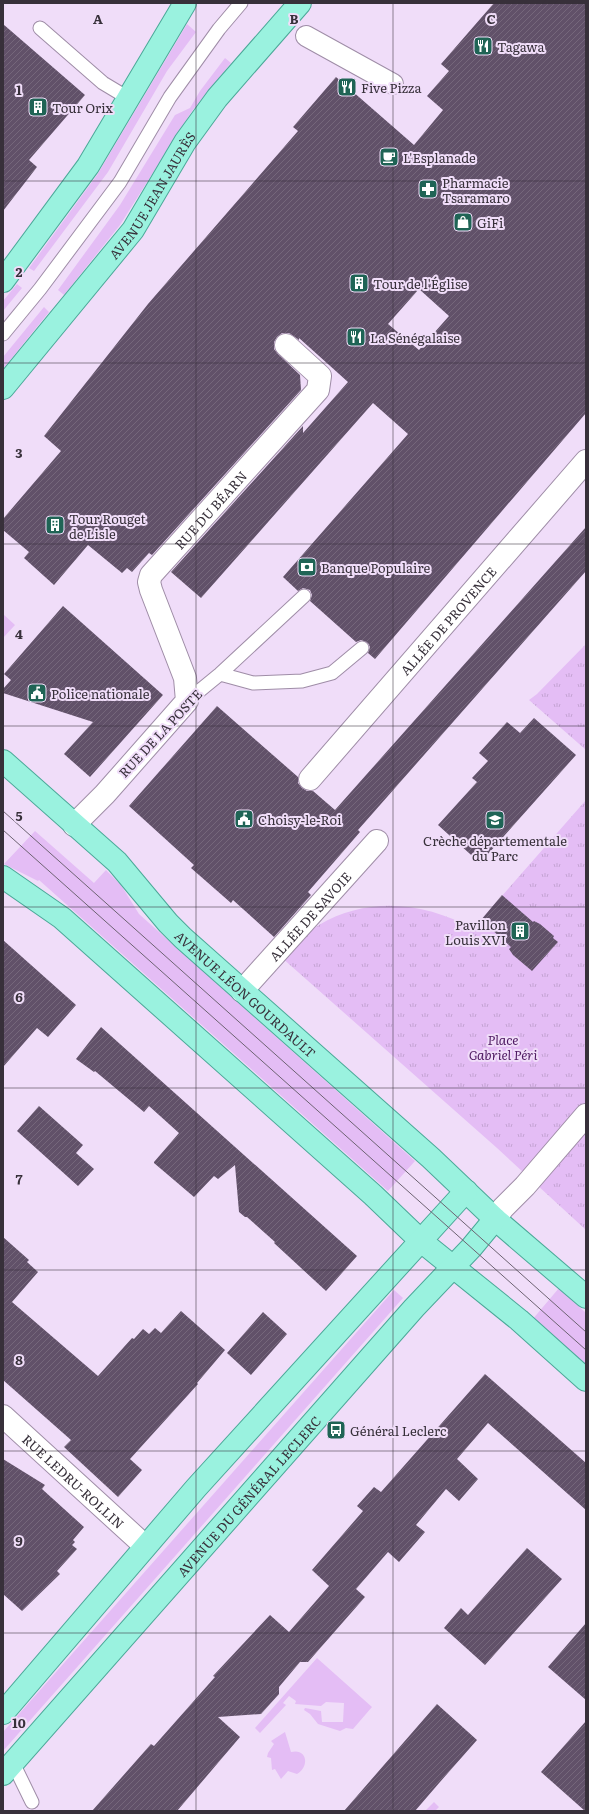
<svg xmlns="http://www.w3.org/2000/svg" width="589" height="1814" viewBox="0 0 589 1814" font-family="Literata,serif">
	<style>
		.grass { fill: #e4bdf5 }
		.park { fill: url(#park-tufts) }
		.building { fill: url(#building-hatch); fill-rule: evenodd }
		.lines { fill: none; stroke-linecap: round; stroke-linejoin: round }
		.service-casing { stroke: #9f8da7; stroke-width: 15 }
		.pedestrian-casing { stroke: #9f8da7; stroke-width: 22 }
		.minor-casing { stroke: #9f8da7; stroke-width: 24 }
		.primary-casing { stroke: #4ba898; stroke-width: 24 }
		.service { stroke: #fff; stroke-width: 13 }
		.pedestrian { stroke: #fff; stroke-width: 20 }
		.minor { stroke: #fff; stroke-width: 22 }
		.primary { stroke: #9af2df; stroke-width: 22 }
		.tram { stroke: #6d6372; stroke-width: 1 }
		.grid { fill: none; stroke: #37303a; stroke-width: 1; stroke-opacity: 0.55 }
		.labels { text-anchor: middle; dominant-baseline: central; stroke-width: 4; stroke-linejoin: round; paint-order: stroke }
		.poi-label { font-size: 13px; fill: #37303a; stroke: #f0ddf9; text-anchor: start }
		.street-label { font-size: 13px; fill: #37303a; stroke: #f0ddf9 }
		.park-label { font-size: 13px; font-style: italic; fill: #4e1a61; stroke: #f0ddf9 }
		.grid-label { font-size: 13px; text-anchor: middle; font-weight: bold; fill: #37303a; stroke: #f0ddf9; stroke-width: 4; stroke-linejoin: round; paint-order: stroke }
	</style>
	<defs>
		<pattern id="park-tufts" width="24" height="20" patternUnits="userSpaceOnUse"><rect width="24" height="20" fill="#e4bdf5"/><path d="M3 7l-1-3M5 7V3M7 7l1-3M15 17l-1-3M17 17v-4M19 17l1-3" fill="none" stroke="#c4a3d3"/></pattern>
		<pattern id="building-hatch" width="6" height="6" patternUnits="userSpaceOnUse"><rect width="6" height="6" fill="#615169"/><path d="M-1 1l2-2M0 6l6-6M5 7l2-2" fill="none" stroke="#75677b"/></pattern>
	</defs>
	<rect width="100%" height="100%" fill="#f0ddf9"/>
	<path class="grass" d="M187 24 196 32 167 71 108 172 34 271 29 268 97 175Z
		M225 58 231 63 192 111 120 225 64 295 58 290 120 205 175 115 190 108 200 91Z
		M17 284 22 288 3 311V301Z
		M44 307 49 312 3 369V357Z
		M3 614 15 625 3 638Z
		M35 831 94 883 106 870 121 885 139 914 415 1161 388 1191 39 880 38 881 4 864Z
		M559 1288 586 1313V1369L532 1320Z
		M394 1290 403 1298 3 1751V1732Z
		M317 1658 372 1707 353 1729 346 1728 340 1731 318 1724 310 1714 304 1710 305 1708 321 1711 322 1722H343L344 1703 326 1702 321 1706 295 1704 296 1701 289 1696 283 1703 286 1705 260 1733 255 1728Z
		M285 1732 291 1752C307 1748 310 1766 297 1774L288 1771 281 1779 275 1769 272 1770 271 1758 267 1757 268 1753 274 1744 271 1741Z
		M434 1802 439 1807 435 1811H425Z"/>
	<path class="park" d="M586 644V750L529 700 537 694Z
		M586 800V1230L497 1148 281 957C293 946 305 934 319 925 368 896 425 902 473 929Z"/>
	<path class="building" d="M494 3H586V413L375 659 368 653 370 647 368 643 361 640 356 642 310 601 312 595 310 590 303 588 298 591 283 577 408 434 373 403 201 598 171 572 303 426V433L348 382 299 338V340L289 333H282L277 337 274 342V349L278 354 300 375 301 390 152 555 149 553 132 572 127 568 122 573 88 545 54 585 24 558 29 552 3 530V519L61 451 44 436 148 304 298 131 293 127 336 77 414 145 443 110 427 96 449 71 441 64ZM419 289 449 316 419 350 388 324Z
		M3 24 85 95 29 160 37 167 3 211Z
		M586 527V571L358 830 360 832 308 892 311 895 274 937 233 900 231 903 191 868 194 865 129 806 217 706 298 777V783L302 788 307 791H313L335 810Z
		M63 606 163 695 90 777 64 754 93 722 3 693V689L11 680 4 674Z
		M534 718 576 755 480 863 438 825 477 782 472 778 488 761 479 753 507 722 520 733Z
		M502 895 533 922 534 921 540 924 554 936 553 938 558 942 532 971 513 955 509 949 511 947 481 920Z
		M3 940 76 1005 48 1037 37 1028 3 1067Z
		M101 1027 357 1256 326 1291 274 1243 275 1242 247 1217H245L239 1212 235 1165 218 1179 214 1176 194 1197 154 1163V1162L179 1133 149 1106 144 1112 95 1071 94 1072 76 1059Z
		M39 1106 83 1145 76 1153 94 1169 78 1186 17 1131Z
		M3 1237 29 1260 27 1262 38 1272 12 1302 98 1376 132 1338 134 1339 143 1329 149 1334 155 1328 161 1333 181 1311 225 1350 197 1383 198 1384 130 1459 142 1470 118 1497 64 1447 71 1440 3 1380Z
		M263 1312 287 1334 251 1375 227 1353Z
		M485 1374 586 1463V1510L488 1423 457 1459 478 1479 459 1501 446 1489 416 1525 425 1532 399 1562 388 1552 356 1589 365 1597 308 1662H300L279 1687V1694L261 1714 218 1717 240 1737 177 1811H92L151 1744 154 1746 215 1677 213 1676 270 1615 289 1632 329 1586 312 1570 363 1511 357 1506 374 1487 381 1492Z
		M3 1459 45 1485 42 1489 84 1527 73 1540 75 1542 72 1545 77 1549 57 1571 60 1574 22 1611 3 1594Z
		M527 1548 562 1579 485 1665 444 1628 461 1608 468 1615Z
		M586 1623V1700L548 1667Z
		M437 1704 477 1740 440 1782 415 1811H344Z
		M586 1721V1811H585L541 1772Z"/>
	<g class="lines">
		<g class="service-casing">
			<path id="service" d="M40 28 103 83 128 98
				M3 334 40 289 120 182 170 97 219 29 241 3
				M220 674 253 683 302 681 332 673 362 648
				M187 701 220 674 304 596
				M13 1763 32 1802"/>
		</g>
		<g class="pedestrian-casing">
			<path id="pedestrian" d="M306 36 393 84"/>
		</g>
		<g class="minor-casing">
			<g id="minor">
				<path id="s1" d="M310 779 586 461"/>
				<path id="s2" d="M74 825 105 794 187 701 185 678 151 590 149 582 151 575 318 390 320 376 286 345"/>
				<path id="s3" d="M242 991 377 841"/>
				<path d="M495 1219 503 1208 525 1186 586 1115"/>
				<path id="s4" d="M3 1416 145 1546"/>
			</g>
		</g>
		<g class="primary-casing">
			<g id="primary">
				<path d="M3 281 88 166 185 3"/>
				<path id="s5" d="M3 388 133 230 185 142 217 98 300 3"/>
				<path id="s6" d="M3 761 117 862 168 923 183 938 431 1158 495 1219 586 1297"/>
				<path d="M3 877 62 918 373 1195 421 1241 519 1320 586 1380"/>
				<path d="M3 1713 196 1488 466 1191"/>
				<path id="s7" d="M3 1774 414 1308 471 1248 495 1219"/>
			</g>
		</g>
		<use href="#service" class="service"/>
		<use href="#pedestrian" class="pedestrian"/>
		<use href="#minor" class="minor"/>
		<use href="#primary" class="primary"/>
		<path class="tram" d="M3 811 586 1332
			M3 830 586 1350"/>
	</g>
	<path class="grid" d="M196 3V1811M393 3V1811M3 181H586M3 363H586M3 544H586M3 726H586M3 907H586M3 1088H586M3 1270H586M3 1451H586M3 1633H586"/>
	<defs>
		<g id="restaurant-square" transform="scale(1)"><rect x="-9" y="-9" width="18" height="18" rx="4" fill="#1f6455" stroke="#f0ddf9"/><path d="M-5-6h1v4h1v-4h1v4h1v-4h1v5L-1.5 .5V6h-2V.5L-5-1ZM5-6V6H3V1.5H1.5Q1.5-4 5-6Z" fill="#fff"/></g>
		<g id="building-square" transform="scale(1)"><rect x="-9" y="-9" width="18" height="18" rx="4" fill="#1f6455" stroke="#f0ddf9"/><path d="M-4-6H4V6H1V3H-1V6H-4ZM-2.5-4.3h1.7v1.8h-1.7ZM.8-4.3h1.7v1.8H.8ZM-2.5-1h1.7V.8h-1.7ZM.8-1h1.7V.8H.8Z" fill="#fff"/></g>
		<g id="cafe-square" transform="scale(1)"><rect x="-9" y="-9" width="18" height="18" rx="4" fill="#1f6455" stroke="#f0ddf9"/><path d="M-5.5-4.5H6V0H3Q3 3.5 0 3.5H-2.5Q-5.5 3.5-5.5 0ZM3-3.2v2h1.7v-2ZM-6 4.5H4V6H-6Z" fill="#fff"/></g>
		<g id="pharmacy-square" transform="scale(1)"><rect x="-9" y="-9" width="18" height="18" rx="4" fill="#1f6455" stroke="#f0ddf9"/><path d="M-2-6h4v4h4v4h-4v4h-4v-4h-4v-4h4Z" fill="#fff"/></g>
		<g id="shop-square" transform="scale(1)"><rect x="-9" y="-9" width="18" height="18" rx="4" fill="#1f6455" stroke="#f0ddf9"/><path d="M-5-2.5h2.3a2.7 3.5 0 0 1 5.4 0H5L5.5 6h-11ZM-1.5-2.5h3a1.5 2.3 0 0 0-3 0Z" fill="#fff"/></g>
		<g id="bank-square" transform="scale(1)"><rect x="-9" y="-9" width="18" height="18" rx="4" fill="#1f6455" stroke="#f0ddf9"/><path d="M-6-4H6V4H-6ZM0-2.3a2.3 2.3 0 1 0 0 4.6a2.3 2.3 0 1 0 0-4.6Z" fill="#fff"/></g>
		<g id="civic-square" transform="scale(1)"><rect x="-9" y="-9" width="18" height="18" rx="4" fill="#1f6455" stroke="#f0ddf9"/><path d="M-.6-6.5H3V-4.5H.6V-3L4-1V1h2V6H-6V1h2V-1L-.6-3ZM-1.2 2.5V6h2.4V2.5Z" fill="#fff"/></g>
		<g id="school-square" transform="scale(1)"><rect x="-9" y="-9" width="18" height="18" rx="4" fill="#1f6455" stroke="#f0ddf9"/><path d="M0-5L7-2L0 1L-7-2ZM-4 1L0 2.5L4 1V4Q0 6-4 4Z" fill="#fff"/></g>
		<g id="bus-square" transform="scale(1)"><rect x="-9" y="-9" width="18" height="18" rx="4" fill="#1f6455" stroke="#f0ddf9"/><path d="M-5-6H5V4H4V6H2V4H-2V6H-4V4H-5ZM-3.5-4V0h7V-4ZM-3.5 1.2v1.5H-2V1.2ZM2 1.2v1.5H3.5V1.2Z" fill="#fff"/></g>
	</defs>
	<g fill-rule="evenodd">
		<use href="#restaurant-square" x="483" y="46"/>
		<use href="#restaurant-square" x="347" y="87"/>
		<use href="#building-square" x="38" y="107"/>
		<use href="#cafe-square" x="389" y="157"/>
		<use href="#pharmacy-square" x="428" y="189"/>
		<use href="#shop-square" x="463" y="222"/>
		<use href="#building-square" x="359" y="283"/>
		<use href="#restaurant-square" x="356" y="337"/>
		<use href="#building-square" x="55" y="525"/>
		<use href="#bank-square" x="307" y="567"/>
		<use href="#civic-square" x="37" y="693"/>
		<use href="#civic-square" x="244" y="819"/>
		<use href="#school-square" x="495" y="820"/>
		<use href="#building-square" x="520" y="931"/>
		<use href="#bus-square" x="336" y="1430"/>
	</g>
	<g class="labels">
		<g class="poi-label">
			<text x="497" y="46">Tagawa</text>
			<text x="361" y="87">Five Pizza</text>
			<text x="52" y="107">Tour Orix</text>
			<text x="403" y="157">L'Esplanade</text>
			<text x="442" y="182">Pharmacie<tspan x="442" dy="15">Tsaramaro</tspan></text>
			<text x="477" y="222">GiFi</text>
			<text x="373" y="283">Tour de l'Église</text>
			<text x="370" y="337">La Sénégalaise</text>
			<text x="69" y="518">Tour Rouget<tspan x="69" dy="15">de Lisle</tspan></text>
			<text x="321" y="567">Banque Populaire</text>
			<text x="51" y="693">Police nationale</text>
			<text x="258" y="819">Choisy-le-Roi</text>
			<text x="495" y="840" text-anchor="middle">Crèche départementale<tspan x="495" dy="15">du Parc</tspan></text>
			<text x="506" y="924" text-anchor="end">Pavillon<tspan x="506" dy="15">Louis XVI</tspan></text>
			<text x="350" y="1430">Général Leclerc</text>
		</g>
		<g class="street-label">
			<text stroke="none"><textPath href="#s5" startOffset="244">AVENUE JEAN JAURÈS</textPath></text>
			<text stroke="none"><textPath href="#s2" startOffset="389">RUE DU BÉARN</textPath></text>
			<text stroke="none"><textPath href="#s1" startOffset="210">ALLÉE DE PROVENCE</textPath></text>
			<text transform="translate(160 733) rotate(-47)">RUE DE LA POSTE</text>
			<text stroke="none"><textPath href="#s3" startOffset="101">ALLÉE DE SAVOIE</textPath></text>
			<text stroke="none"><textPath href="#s6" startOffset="337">AVENUE LÉON GOURDAULT</textPath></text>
			<text stroke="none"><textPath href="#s4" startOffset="96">RUE LEDRU-ROLLIN</textPath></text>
			<text stroke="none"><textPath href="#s7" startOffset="371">AVENUE DU GÉNÉRAL LECLERC</textPath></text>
		</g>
		<g class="park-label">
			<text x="503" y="1039">Place<tspan x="503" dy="15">Gabriel Péri</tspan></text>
		</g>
	</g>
	<g class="grid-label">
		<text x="98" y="24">A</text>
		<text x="294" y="24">B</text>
		<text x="491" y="24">C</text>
		<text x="19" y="95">1</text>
		<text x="19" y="277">2</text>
		<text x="19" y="458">3</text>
		<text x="19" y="639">4</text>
		<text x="19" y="821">5</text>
		<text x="19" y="1002">6</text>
		<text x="19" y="1184">7</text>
		<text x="19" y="1365">8</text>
		<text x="19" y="1546">9</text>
		<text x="19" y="1728">10</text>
	</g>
	<rect width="589" height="1814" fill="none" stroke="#37303a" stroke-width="8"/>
</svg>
